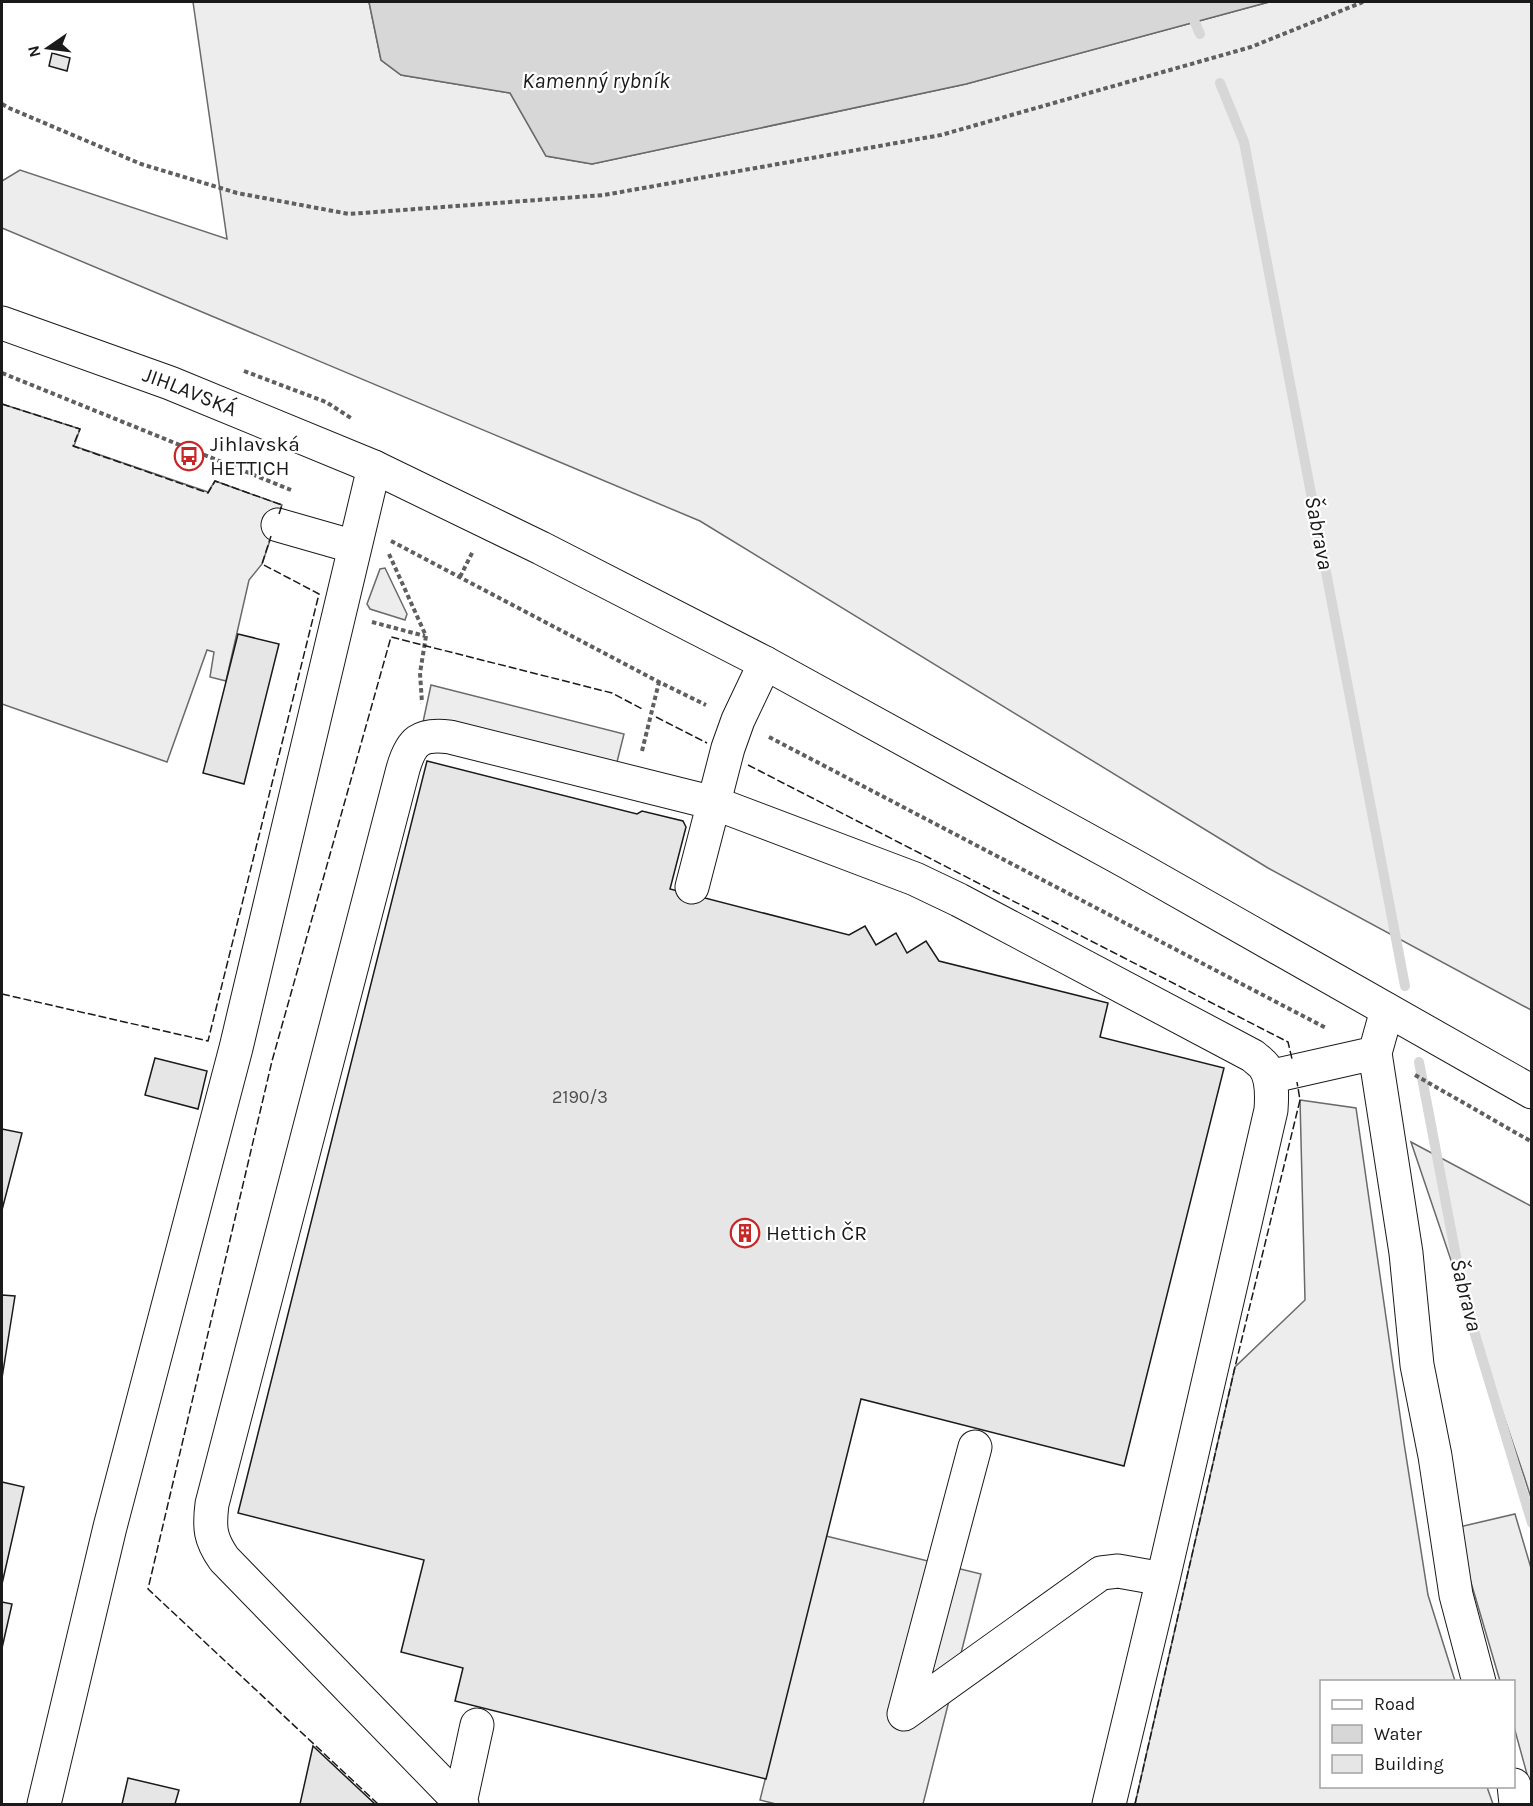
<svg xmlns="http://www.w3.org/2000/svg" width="1533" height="1806" viewBox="0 0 1533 1806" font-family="Karla,sans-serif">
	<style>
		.built { fill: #ededed; stroke: #6a6a6a; stroke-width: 1.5 }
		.water { fill: #d7d7d7; stroke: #6a6a6a; stroke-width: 1.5 }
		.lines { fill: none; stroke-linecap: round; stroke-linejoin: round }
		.stream { stroke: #d7d7d7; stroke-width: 10 }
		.building { fill: #e6e6e6; stroke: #1a1a1a; stroke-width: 1.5 }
		.minor-casing { stroke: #1a1a1a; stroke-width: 35 }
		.major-casing { stroke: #1a1a1a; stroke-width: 35 }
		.path { stroke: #5f5f5f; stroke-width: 4; stroke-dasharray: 4.5 3; stroke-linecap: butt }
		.minor { stroke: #fff; stroke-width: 33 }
		.major { stroke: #fff; stroke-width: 33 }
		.fence { stroke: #1a1a1a; stroke-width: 1.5; stroke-dasharray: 8 3; stroke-linecap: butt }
		.labels { text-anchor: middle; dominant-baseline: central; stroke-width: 4.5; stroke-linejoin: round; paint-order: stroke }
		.number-label { font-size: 18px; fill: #4d4d4d }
		.street-label { font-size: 21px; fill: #1a1a1a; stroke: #fff }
		.poi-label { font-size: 21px; fill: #1a1a1a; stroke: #fff; text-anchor: start }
		.water-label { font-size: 22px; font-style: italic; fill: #1a1a1a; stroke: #fff }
	</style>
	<rect width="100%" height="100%" fill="#fff"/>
	<path class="built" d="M193 2H369L381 60 401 75 510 93 546 156 592 164 966 84 1269 2H1531V1010L1268 868 700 521 2 228V181L20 170 227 239Z
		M2 404 80 429 74 446 208 492 215 481 282 505 262 564 249 580 226 681 210 677 214 652 207 650 167 762 2 704Z
		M385 568 407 614 405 620 370 609 367 604 380 569Z
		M431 685 624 734 613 778 423 722Z
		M1300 1100 1356 1108 1404 1443 1428 1595 1455 1681 1322 1682V1786L1487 1787 1493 1804H1135L1235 1367 1305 1300Z
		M1411 1142 1531 1206V1498L1525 1479Z
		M1515 1514 1531 1568V1804L1530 1785 1514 1727V1682L1500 1681 1455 1528Z
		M826 1536 981 1574 923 1804H776L760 1800Z"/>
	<path class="water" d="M369 2H1269L966 84 592 164 546 156 510 93 401 75 381 60Z"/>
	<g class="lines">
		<path class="stream" d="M1186 2 1200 34
			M1220 83 1244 142 1405 986
			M1419 1062 1464 1298 1532 1523"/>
	</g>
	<path class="building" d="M52 53 70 58 67 71 49 66Z
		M238 634 279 644 244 784 203 773Z
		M427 761 637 814 642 811 683 821 686 827 670 889 849 935 865 926 876 945 896 933 907 953 926 941 939 961 1108 1003 1100 1037 1224 1068 1124 1466 861 1399 766 1779 455 1701 463 1668 401 1652 424 1560 238 1513Z
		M155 1058 207 1071 198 1109 145 1095Z
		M2 1129 22 1133 2 1210Z
		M2 1295 15 1296 2 1378Z
		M2 1482 24 1487 2 1584Z
		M2 1602 12 1604 2 1648Z
		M313 1746 375 1804H300Z
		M128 1778 179 1790 175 1804H122Z"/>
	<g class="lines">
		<g class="minor-casing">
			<path id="minor" d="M278 525 355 547
				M692 887 728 748 738 720 765 663
				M1387 1010 1375 1053 1406 1253 1417 1365 1435 1456 1456 1595 1479 1682
				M1269 1077 1375 1053
				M975 1447 904 1714 1101 1573 1118 1571 1163 1579
				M1514 1785 1516 1804
				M460 1803 477 1725
				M44 1804 110 1527 236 1048 374 467
				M462 1804 224 1559C210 1539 209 1528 212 1504L403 769C411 741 420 733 450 737L714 803 915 879 959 900 1253 1056C1256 1059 1261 1062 1264 1066 1273 1078 1272 1096 1271 1110L1163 1579 1109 1804"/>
		</g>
		<g class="major-casing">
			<g id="major">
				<path id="s1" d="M2 323 170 383 374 467 541 548 765 663 1129 863 1532 1092"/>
			</g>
		</g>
		<path class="path" d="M2 104 9 108 141 164 237 193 349 214 604 195 941 135 1251 47 1363 2
			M244 371 326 402 351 418
			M2 373 291 490
			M391 541 659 682 706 705
			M389 554 426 636 420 673 422 703
			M460 577 473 551
			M372 622 425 636
			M769 737 1326 1028
			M642 751 659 682
			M1415 1075 1532 1142"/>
		<use href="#minor" class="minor"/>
		<use href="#major" class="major"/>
		<path class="fence" d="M2 404 80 429 73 446 208 493 215 481 282 505 279 514
			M656 717 707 743
			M748 765 1288 1042 1292 1059
			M2 994 208 1041 319 594 262 564 271 536
			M378 1804 148 1589 272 1061 391 637 612 693 644 710
			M1135 1804 1235 1367 1300 1100 1297 1082"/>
	</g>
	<defs>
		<g id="bus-ring" transform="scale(1.5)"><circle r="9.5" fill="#fff" stroke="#c62828" stroke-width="1.5"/><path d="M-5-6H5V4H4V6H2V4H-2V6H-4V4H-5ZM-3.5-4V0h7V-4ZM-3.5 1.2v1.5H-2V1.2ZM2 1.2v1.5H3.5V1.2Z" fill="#c62828"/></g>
		<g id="building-ring" transform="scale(1.5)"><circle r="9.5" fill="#fff" stroke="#c62828" stroke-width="1.5"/><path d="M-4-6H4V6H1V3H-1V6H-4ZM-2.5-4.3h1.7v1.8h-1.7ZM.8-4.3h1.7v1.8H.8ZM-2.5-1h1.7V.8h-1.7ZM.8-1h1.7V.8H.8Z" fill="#c62828"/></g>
	</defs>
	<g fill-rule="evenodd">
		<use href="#bus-ring" x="189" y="456"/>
		<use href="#building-ring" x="745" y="1233"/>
	</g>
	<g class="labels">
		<g class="number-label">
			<text x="580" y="1097">2190/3</text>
		</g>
		<g class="street-label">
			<text stroke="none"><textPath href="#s1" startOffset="200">JIHLAVSKÁ</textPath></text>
		</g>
		<g class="poi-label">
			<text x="210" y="444">Jihlavská<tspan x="210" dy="24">HETTICH</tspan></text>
			<text x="766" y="1233">Hettich ČR</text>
		</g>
		<g class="water-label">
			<text x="596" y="81">Kamenný rybník</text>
			<text transform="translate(1319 533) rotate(79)">Šabrava</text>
			<text transform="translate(1466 1295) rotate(76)">Šabrava</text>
		</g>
	</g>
	<rect width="1533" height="1806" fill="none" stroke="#1a1a1a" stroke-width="6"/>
	<rect x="1320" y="1680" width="195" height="108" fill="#ffffff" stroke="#a3a3a3" stroke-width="1.5"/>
	<rect x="1332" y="1700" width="30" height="9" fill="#ffffff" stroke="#a3a3a3" stroke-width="1.5"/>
	<text x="1374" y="1710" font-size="18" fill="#1a1a1a">Road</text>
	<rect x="1332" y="1725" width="30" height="18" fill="#d7d7d7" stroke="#a3a3a3" stroke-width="1.5"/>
	<text x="1374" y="1740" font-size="18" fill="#1a1a1a">Water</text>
	<rect x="1332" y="1755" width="30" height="18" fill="#e6e6e6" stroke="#a3a3a3" stroke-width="1.5"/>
	<text x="1374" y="1770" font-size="18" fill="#1a1a1a">Building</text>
	<g transform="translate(48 48) rotate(256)" stroke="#ffffff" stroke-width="4.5" paint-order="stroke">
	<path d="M0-4.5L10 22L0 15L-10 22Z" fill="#1a1a1a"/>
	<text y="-9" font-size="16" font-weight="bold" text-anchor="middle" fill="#1a1a1a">N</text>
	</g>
</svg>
